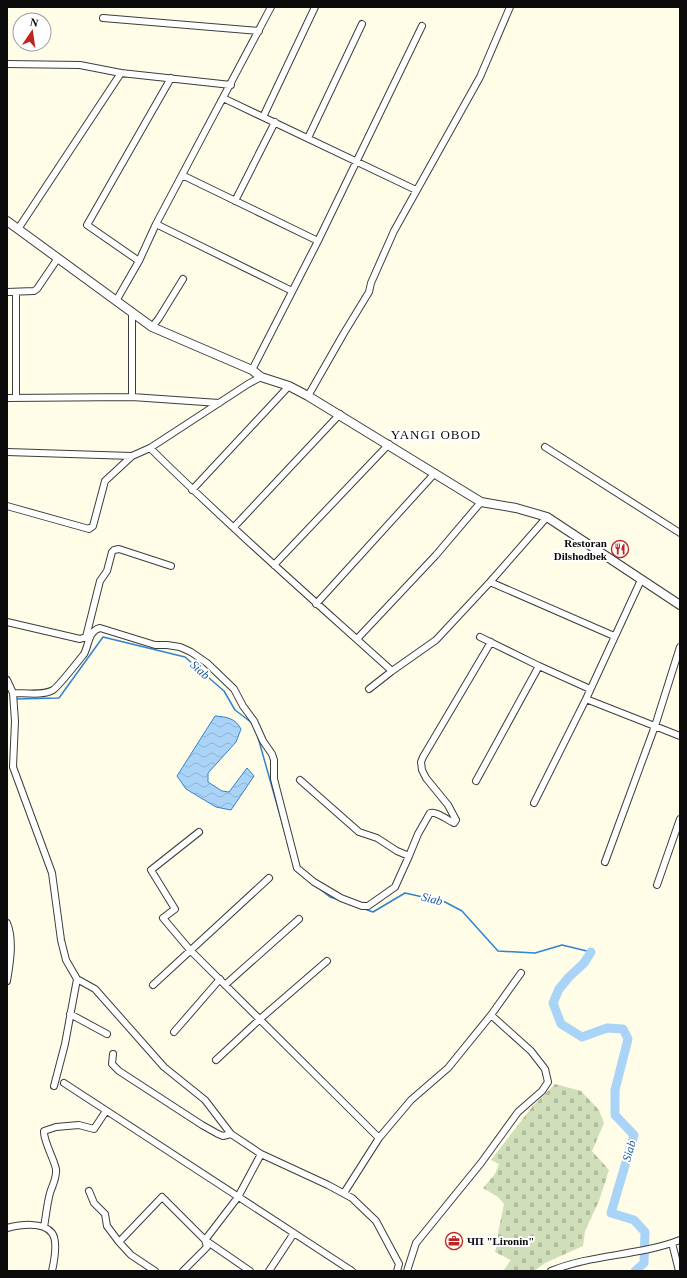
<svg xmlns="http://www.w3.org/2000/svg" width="687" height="1278" viewBox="0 0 687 1278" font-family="Georgia,serif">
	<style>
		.cemetery { fill: url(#cemetery-stones) }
		.water { fill: url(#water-waves); stroke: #3083d0 }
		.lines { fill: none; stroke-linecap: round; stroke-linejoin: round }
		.stream { stroke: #3083d0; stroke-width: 1.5 }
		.river { stroke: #aad4f7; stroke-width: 9 }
		.minor-casing { stroke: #3d3d3d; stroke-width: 8 }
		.tertiary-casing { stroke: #3d3d3d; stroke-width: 10 }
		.minor { stroke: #fff; stroke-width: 6 }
		.tertiary { stroke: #fff; stroke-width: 8 }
		.labels { text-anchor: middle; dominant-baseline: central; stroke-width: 4; stroke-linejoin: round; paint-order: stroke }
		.poi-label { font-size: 11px; font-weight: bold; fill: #0a0a0a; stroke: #fff; text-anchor: end }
		.water-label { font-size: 12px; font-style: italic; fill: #12559d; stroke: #fff }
		.quarter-label { font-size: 13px; letter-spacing: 1px; fill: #0a0a0a; stroke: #fff }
	</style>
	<defs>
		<pattern id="cemetery-stones" width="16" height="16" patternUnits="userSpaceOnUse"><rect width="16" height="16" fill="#d0dfb9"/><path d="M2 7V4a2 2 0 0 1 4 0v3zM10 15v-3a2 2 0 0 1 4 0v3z" fill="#b1be9e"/></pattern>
		<pattern id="water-waves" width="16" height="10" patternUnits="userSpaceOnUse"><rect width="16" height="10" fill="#aad4f7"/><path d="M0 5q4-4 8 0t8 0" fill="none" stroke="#91b5d2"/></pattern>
	</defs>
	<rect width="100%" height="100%" fill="#fffce7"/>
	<path class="cemetery" d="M555 1084 581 1091 599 1110 604 1123 592 1151 609 1170 599 1201 585 1231 583 1246 545 1263 534 1271H503L511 1260 495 1252 498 1241V1233L504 1204 498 1197 483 1188 495 1174 499 1164 491 1160 532 1107Z"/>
	<path class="water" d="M215 716C227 717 235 718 241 729L236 742 208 773V782L222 791 229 792 247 768 254 776 231 810 216 807 186 789 177 776Z"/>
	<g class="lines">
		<path class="stream" d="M15 699 59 698 103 637 185 657 224 691 235 710 252 723
			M257 734 287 840
			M316 886 330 897 340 900
			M362 908 373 912 405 893 445 902 462 911 498 951 535 953 562 945 591 952"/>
		<path class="river" d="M591 952 584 963 569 977 559 989 553 1003 561 1024 582 1037 607 1028 623 1029 628 1039 615 1090V1115L634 1135 611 1213 634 1220 645 1232 644 1263 635 1271"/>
		<g class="minor-casing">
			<path id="minor" d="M103 18 259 31
				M7 64 80 65 121 73 231 85
				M223 98 416 190
				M263 117 315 7
				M308 138 362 24
				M182 175 318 241
				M235 201 275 122
				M156 224 292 291
				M18 229 121 73
				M139 261 87 225 171 78
				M7 292 34 291 37 289 58 258
				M16 292V397
				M116 301 139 261 156 224 271 7
				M132 312V397
				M152 327 159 318 183 279
				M252 370 318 241 422 26
				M308 396 344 333 369 292 371 283 394 231 480 77 510 7
				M7 398 132 397 219 403
				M545 447 680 533
				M150 448C228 525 310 597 392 671
				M7 452 132 456 150 448 248 384 261 377
				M192 490 289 386
				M7 506 89 529 93 526 105 481 132 456
				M234 527 340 414
				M274 565 389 444
				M490 582 614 636
				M316 604 435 473
				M7 622 80 639 86 637 100 581 107 571 112 552 114 550 119 549 171 566
				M480 637 539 666 590 689
				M357 639 436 555 481 502
				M7 680 13 693 15 721 13 767 52 873 61 940 66 960 77 979 95 989 164 1067 205 1100 231 1134 261 1154 328 1185 352 1198 376 1221 399 1264 397 1271
				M369 689 392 671 436 640 490 582 547 517
				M13 693C25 693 43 696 53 690 58 687 80 659 84 654 89 645 88 631 100 628L155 645H167L180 647 191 652 207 663 234 689 243 706 254 721 263 741 272 754 274 760V779L297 868 314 882 341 898 362 906H368L395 887 409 856
				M586 699 680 736
				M300 780 359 832 377 838 397 851 409 856 418 834 430 813C437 811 447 820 454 823L456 820 448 805 426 778 422 770 421 762 423 757 491 642
				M476 781 539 666
				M534 803 586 699 641 580
				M199 832 151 870 175 909 163 918 190 950 379 1138 344 1193
				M605 862 655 726 680 647
				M657 885 680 819
				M7 923C14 940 10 963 7 981
				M153 985 269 878
				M225 985 299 919
				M70 1014 107 1034
				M174 1032 220 979
				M113 1054 112 1064 119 1071 202 1125 218 1134 223 1136 231 1134
				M216 1060 260 1019 327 961
				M64 1083 352 1271
				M54 1086 65 1044 77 979
				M379 1138 411 1100 448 1068 491 1015 521 973
				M89 1191 94 1203 105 1214 107 1226 119 1242 131 1255 155 1271
				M44 1227C46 1216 47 1204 50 1193 52 1186 57 1178 56 1169 54 1159 43 1140 44 1131L56 1127 79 1125 94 1129 106 1111
				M7 1228C19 1225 43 1221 52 1233 58 1241 54 1262 52 1271
				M119 1242 162 1197 205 1240 250 1271
				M672 1243 679 1271
				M183 1271 207 1247 205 1240 238 1197 261 1154
				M269 1271 294 1233
				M407 1271 416 1243 481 1163 518 1112 542 1091 548 1082 545 1069 531 1051 491 1015
				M551 1271C592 1254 639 1256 680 1240"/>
		</g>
		<g class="tertiary-casing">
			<path id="tertiary" d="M7 221 152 327 252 370 261 377 289 386 308 396 481 502 516 508 547 517 680 605"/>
		</g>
		<use href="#minor" class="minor"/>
		<use href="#tertiary" class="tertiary"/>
	</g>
	<defs>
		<g id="restaurant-ring" transform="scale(0.9)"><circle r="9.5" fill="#fff" stroke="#bc2520" stroke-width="1.5"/><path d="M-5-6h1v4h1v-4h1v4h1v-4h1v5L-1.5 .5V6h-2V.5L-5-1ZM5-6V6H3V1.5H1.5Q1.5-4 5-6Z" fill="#bc2520"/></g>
		<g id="office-ring" transform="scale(0.9)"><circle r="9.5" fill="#fff" stroke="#bc2520" stroke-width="1.5"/><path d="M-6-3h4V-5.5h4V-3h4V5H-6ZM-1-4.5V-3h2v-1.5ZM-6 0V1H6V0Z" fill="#bc2520"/></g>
	</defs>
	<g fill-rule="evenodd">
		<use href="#restaurant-ring" x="620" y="549"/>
		<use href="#office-ring" x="454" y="1241"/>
	</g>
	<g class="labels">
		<g class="poi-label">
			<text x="607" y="543">Restoran<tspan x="607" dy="13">Dilshodbek</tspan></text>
			<text x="467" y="1241" text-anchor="start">ЧП "Lironin"</text>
		</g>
		<g class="water-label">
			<text transform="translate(200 670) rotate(42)">Siab</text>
			<text transform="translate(432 899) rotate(14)">Siab</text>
			<text transform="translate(629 1151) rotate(-74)">Siab</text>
		</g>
		<g class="quarter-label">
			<text x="436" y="434">YANGI OBOD</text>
		</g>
	</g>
	<rect width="687" height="1278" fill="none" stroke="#0a0a0a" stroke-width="16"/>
	<g transform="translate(32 32) rotate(13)"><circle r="19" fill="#ffffff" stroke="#9d9d9d"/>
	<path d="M0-3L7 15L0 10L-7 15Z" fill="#bc2520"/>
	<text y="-6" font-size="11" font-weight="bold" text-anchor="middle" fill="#0a0a0a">N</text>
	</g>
</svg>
